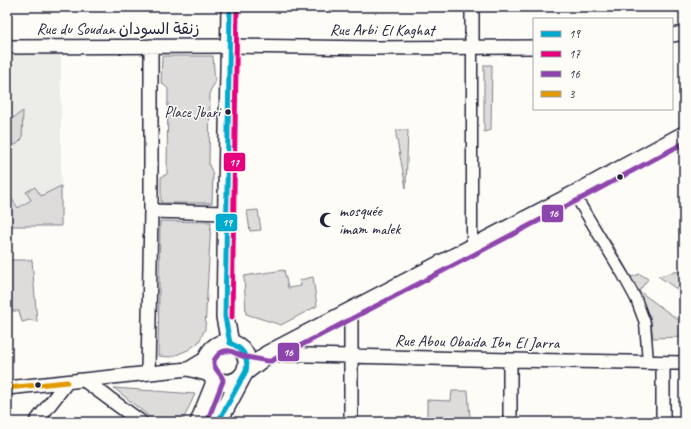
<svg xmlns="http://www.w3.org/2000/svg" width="691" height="429" viewBox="0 0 691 429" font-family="Caveat,'Playpen Sans Arabic',sans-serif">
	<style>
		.built { fill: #ecece9 }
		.green { fill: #dddcdb; stroke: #807f8b }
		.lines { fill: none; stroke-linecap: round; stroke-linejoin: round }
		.pedestrian-casing { stroke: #22223b; stroke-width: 13 }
		.minor-casing { stroke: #22223b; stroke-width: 16 }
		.tertiary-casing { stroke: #22223b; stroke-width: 20 }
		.pedestrian { stroke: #fdfcf7; stroke-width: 10 }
		.minor { stroke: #fdfcf7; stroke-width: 13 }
		.tertiary { stroke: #fdfcf7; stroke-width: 17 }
		.bus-1-casing { stroke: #fdfcf7; stroke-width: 8 }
		.bus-2-casing { stroke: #fdfcf7; stroke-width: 8 }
		.bus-3-casing { stroke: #fdfcf7; stroke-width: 8 }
		.bus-4-casing { stroke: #fdfcf7; stroke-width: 8 }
		.bus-1 { stroke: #00a9ce; stroke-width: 5 }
		.bus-2 { stroke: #e5007d; stroke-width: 5 }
		.bus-3 { stroke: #8e44ad; stroke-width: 5 }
		.bus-4 { stroke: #e29906; stroke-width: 5 }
		.bus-dot { fill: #22223b; stroke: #fdfcf7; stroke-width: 1.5 }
		.labels { text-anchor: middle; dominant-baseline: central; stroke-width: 3; stroke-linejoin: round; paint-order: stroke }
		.bus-label { font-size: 15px; fill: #22223b; stroke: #fdfcf7; text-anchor: end }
		.street-label { font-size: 16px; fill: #22223b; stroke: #fdfcf7 }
		.poi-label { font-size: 16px; fill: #22223b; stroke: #fdfcf7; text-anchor: start }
		.line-badge { stroke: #fdfcf7; stroke-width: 1.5 }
		.badge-label { font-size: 11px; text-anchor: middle; font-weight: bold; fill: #fff }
	</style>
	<rect width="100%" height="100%" fill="#fdfcf7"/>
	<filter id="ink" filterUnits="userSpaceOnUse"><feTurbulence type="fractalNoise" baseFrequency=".025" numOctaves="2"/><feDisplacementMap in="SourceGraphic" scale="8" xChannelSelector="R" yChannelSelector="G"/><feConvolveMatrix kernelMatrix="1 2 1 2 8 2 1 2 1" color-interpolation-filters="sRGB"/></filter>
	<g filter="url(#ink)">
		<path class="built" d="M7 54H61V226H7Z"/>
		<path class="green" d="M162 56H213L215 83 210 91 209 165 213 174 212 203H161V177L167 174 168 89 161 82Z
			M484 65H492L491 130 484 132Z
			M23 111 22 139 17 144 14 145 7 135V122Z
			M397 130H408L406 188 396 135Z
			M61 186V226H7V191L18 208 31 200 26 192 35 187 41 196Z
			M583 202 613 245 631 277 640 274 648 279 639 291 684 324V337L653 338 650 315 641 313Z
			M258 210 261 230 250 231 247 211Z
			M160 221 211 222 205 329 199 342 188 350 171 357 158 356Z
			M7 260H32L37 322 30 320 22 322 19 311H7Z
			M284 270 288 288 301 286 300 280 313 277 317 306 281 325 246 314 244 276Z
			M684 270V294L658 276Z
			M114 388 195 394 182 422H156Z
			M452 391H468L470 418 454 422H427V400L451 401Z"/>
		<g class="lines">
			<g class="pedestrian-casing">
				<path id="pedestrian" d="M574 194 623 275 636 299 645 323 648 362
					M472 247V46"/>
			</g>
			<g class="minor-casing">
				<path id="minor" d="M672 35 684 33
					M472 46V7
					M7 47 230 46 374 48 534 47
					M151 211 226 213
					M351 312V422
					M268 354 510 360 684 363
					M188 369 208 357
					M148 373 151 211V46
					M84 380 141 422
					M7 388 188 369 210 375
					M36 422 67 382
					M510 422V360
					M663 422V363"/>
			</g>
			<g class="tertiary-casing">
				<path id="tertiary" d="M230 7 225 317 230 343
					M207 363a20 20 0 1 1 40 0a20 20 0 1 1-40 0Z
					M246 371 268 354 579 192 684 135
					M199 422 216 380
					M218 422 242 377"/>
			</g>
			<use href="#pedestrian" class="pedestrian"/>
			<use href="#minor" class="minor"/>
			<use href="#tertiary" class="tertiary"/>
			<g class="bus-1-casing">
				<path id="bus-1" d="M218 422 246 371C249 357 243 348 230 343L225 317 230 7"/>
			</g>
			<g class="bus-2-casing">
				<path id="bus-2" d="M232 317 237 7"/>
			</g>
			<g class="bus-3-casing">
				<path id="bus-3" d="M207 422 223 381C223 374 213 370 214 362 214 359 217 356 219 354 227 347 234 353 242 356 250 358 259 359 267 361H271L582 198 684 143"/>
			</g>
			<g class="bus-4-casing">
				<path id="bus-4" d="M7 388 67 382"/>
			</g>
			<use href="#bus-1" class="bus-1"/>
			<use href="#bus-2" class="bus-2"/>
			<use href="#bus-3" class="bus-3"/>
			<use href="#bus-4" class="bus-4"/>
		</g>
	</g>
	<defs>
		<g id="mosque-bare" transform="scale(1.2)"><path d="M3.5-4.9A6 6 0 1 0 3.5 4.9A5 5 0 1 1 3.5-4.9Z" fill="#22223b" stroke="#fdfcf7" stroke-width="2.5" paint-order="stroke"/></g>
	</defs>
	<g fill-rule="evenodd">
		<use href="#mosque-bare" x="327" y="220"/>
	</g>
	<g class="bus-dot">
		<circle cx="228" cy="112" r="3.5"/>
		<circle cx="620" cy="177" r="3.5"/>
		<circle cx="38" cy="385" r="3.5"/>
	</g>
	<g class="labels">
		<g class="bus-label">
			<text x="220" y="112">Place Jbari</text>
		</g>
		<g class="street-label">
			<text x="118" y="29">Rue du Soudan زنقة السودان</text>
			<text x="382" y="30">Rue Arbi El Kaghat</text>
			<text transform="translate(477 342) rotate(1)">Rue Abou Obaida Ibn El Jarra</text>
		</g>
		<g class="poi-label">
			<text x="339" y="211">mosquée<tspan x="339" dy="18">imam malek</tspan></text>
		</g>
	</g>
	<g class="line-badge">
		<rect x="223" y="152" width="23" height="20" rx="4" fill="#e5007d"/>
		<rect x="541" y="204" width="23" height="19" rx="4" fill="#8e44ad"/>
		<rect x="215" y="213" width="23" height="19" rx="4" fill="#00a9ce"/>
		<rect x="277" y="342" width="23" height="20" rx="4" fill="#8e44ad"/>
	</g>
	<g class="badge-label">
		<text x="234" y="166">17</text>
		<text x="553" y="217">16</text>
		<text x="227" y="226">19</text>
		<text x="288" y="356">16</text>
	</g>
	<rect width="691" height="429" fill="none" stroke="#fdfcf7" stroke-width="24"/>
	<rect x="12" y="12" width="667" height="405" fill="none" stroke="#22223b" stroke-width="1.5" filter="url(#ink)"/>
	<rect x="533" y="18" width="140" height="92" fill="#fdfcf7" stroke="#a5a5ac"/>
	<rect x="541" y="31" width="20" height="6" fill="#00a9ce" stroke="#a5a5ac"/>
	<text x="569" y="38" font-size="12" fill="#22223b">19</text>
	<rect x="541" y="51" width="20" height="6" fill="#e5007d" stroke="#a5a5ac"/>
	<text x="569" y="58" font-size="12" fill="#22223b">17</text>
	<rect x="541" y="71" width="20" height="6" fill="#8e44ad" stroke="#a5a5ac"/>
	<text x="569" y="78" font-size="12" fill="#22223b">16</text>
	<rect x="541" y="91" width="20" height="6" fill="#e29906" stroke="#a5a5ac"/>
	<text x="569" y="98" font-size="12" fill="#22223b">3</text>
</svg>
